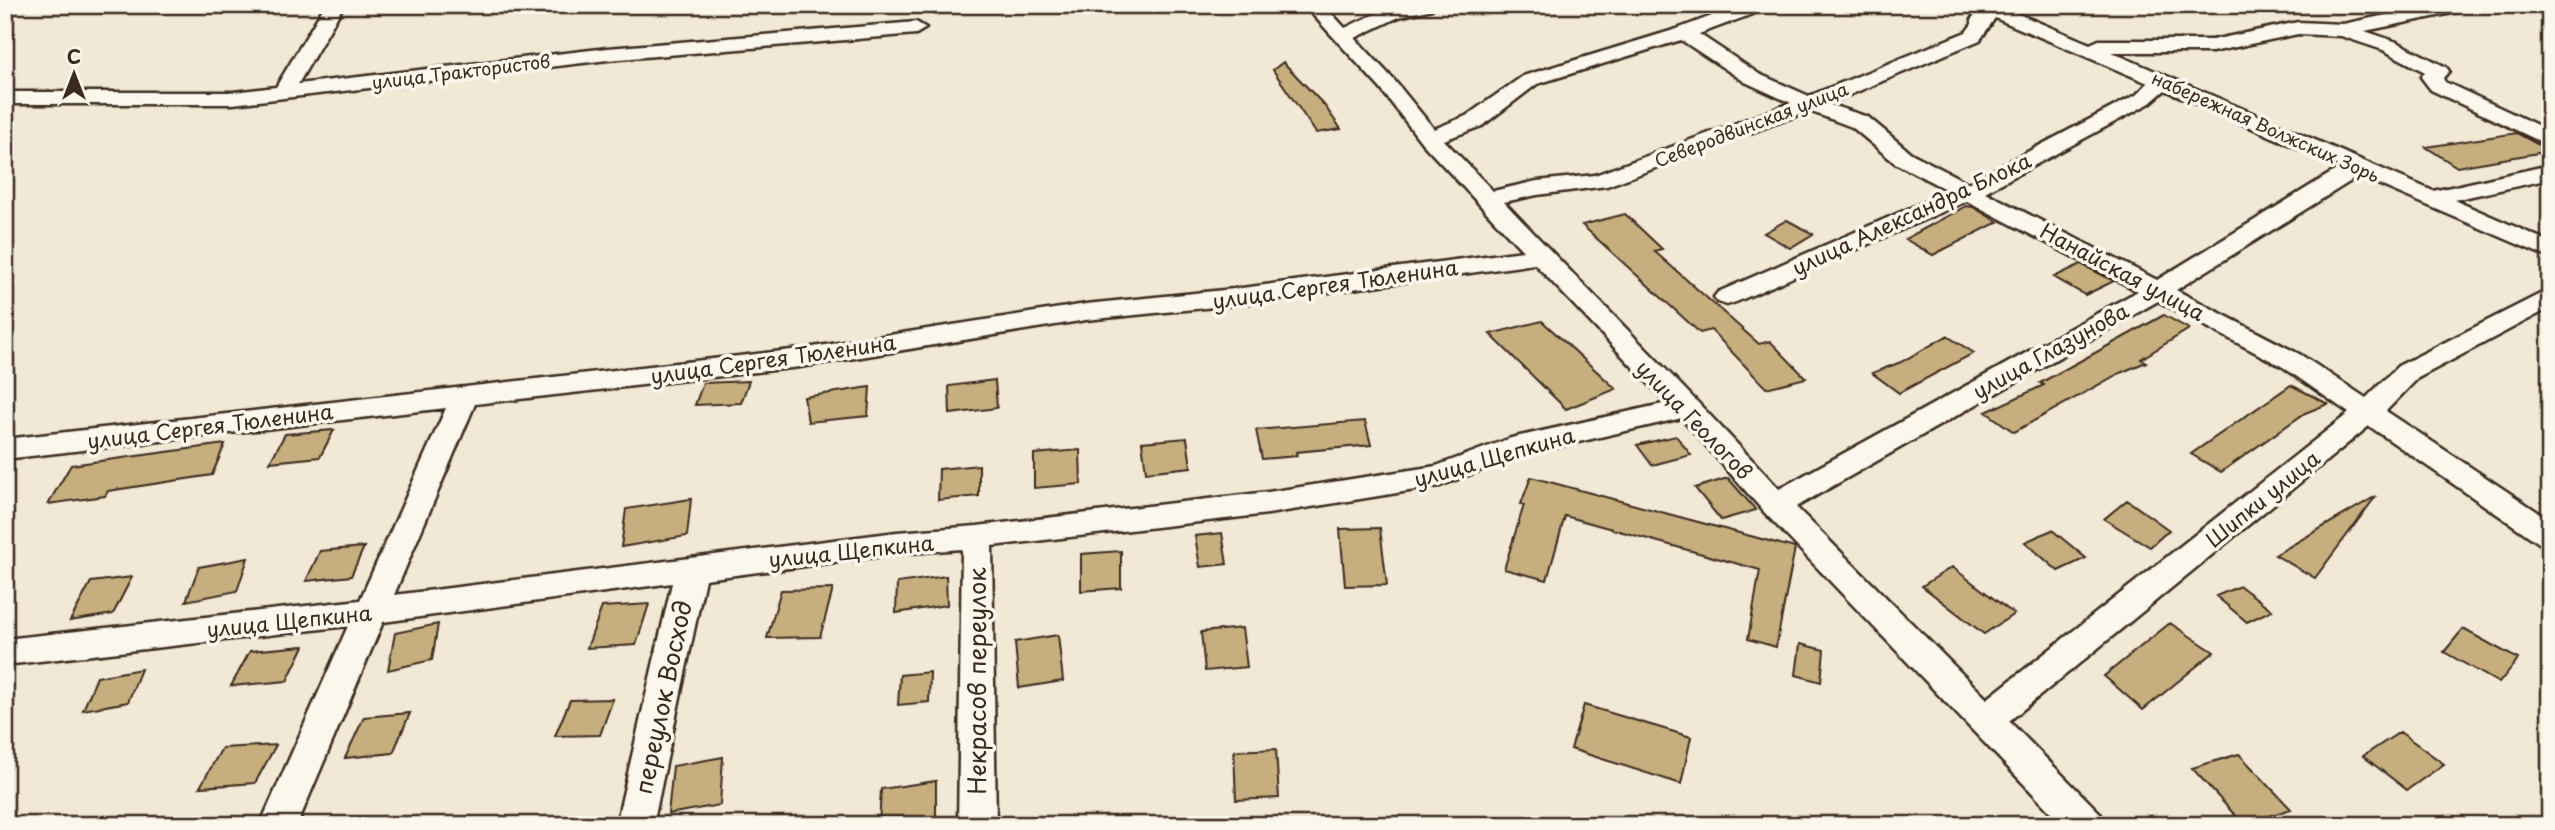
<svg xmlns="http://www.w3.org/2000/svg" width="2555" height="830" viewBox="0 0 2555 830" font-family="'Playpen Sans',sans-serif">
	<style>
		.building { fill: #c7ae7e; stroke: #3b2a1e; stroke-width: 2 }
		.lines { fill: none; stroke-linecap: round; stroke-linejoin: round }
		.minor-casing { stroke: #3b2a1e; stroke-width: 5 }
		.minor { fill: #fbf7ec; fill-rule: evenodd }
		.labels { text-anchor: middle; dominant-baseline: central; stroke-width: 7; stroke-linejoin: round; paint-order: stroke }
		.far-street-label { font-size: 18px; fill: #3b2a1e; stroke: #fbf7ec }
		.street-label { font-size: 21px; fill: #3b2a1e; stroke: #fbf7ec }
		.near-street-label { font-size: 24px; fill: #3b2a1e; stroke: #fbf7ec }
	</style>
	<rect width="100%" height="100%" fill="#f1e8d6"/>
	<filter id="ink" filterUnits="userSpaceOnUse"><feTurbulence type="fractalNoise" baseFrequency=".0143" numOctaves="2"/><feDisplacementMap in="SourceGraphic" scale="14" xChannelSelector="R" yChannelSelector="G"/><feConvolveMatrix kernelMatrix="1 2 1 2 8 2 1 2 1" color-interpolation-filters="sRGB"/></filter>
	<g filter="url(#ink)">
		<path class="building" d="M1283 62 1324 105 1341 129 1316 133 1273 70Z
			M2517 133 2550 151 2457 167 2426 147Z
			M1966 206 1973 207 1998 222 1933 255 1905 239Z
			M1625 214 1662 249 1654 251 1759 344 1770 341 1806 378 1766 388 1711 330 1700 333 1582 225Z
			M1787 220 1813 234 1790 248 1764 233Z
			M2081 264 2114 281 2085 295 2054 277Z
			M2164 315 2189 329 2141 359 2146 362 2120 373 2014 432 1986 412 2044 385 2040 383Z
			M1542 321 1616 389 1566 409 1490 334Z
			M1947 336 1974 353 1899 393 1872 373 1901 362Z
			M995 380 997 408 950 414 949 386Z
			M749 381 741 403 695 405 703 383Z
			M2291 385 2328 404 2305 413 2221 472 2191 454Z
			M870 387 868 416 808 422 804 397Z
			M1365 421 1371 445 1296 452 1297 456 1262 459 1256 430Z
			M334 430 320 457 270 462 285 434Z
			M1676 436 1691 455 1652 465 1637 445Z
			M1187 438 1191 467 1146 472 1142 442Z
			M225 444 212 475 108 491 105 496 48 504 71 465Z
			M1080 450 1081 484 1034 488V454Z
			M979 465V496L938 500 939 469Z
			M1531 477 1795 548 1776 647 1748 639 1760 570 1565 516 1547 580 1504 569 1524 505 1521 504Z
			M1728 478 1756 510 1721 520 1695 488Z
			M2376 496 2315 578 2275 555Z
			M691 499 687 536 621 547 626 509Z
			M2127 500 2169 530 2150 547 2104 519Z
			M1380 528 1387 585 1345 586 1340 529Z
			M2052 530 2086 558 2058 571 2025 542Z
			M1222 533 1227 564 1200 567 1195 536Z
			M364 547 351 576 306 581 320 551Z
			M1121 551V588L1081 591V554Z
			M248 558 237 591 186 601 199 567Z
			M1952 567 2014 614 1984 634 1922 586Z
			M946 576 947 605 896 613 897 583Z
			M132 577 113 614 70 621 91 582Z
			M2240 586 2272 610 2247 622 2216 596Z
			M833 589 820 637 767 638 781 590Z
			M649 604 636 645 587 648 602 607Z
			M2170 623 2214 652 2143 710 2104 676Z
			M438 624 432 660 388 670 395 633Z
			M1242 628 1247 667 1205 671 1201 632Z
			M2463 629 2518 659 2499 683 2444 652Z
			M1058 635 1063 681 1019 688 1015 642Z
			M1800 644 1824 650 1821 682 1796 675Z
			M304 646 287 681 231 686 250 651Z
			M141 669 128 702 83 710 97 677Z
			M930 672 929 702 898 705 900 675Z
			M613 699 600 735 555 736 570 700Z
			M1584 705 1691 737 1681 784 1571 749Z
			M410 713 393 753 345 758 364 717Z
			M2400 732 2444 764 2407 790 2363 756Z
			M276 745 255 783 200 787 222 748Z
			M1276 749 1279 798 1236 800 1234 751Z
			M2239 754 2291 809 2243 824 2192 768Z
			M723 757 720 805 668 814 673 766Z
			M936 781V817L879 825 881 789Z"/>
		<g class="lines">
			<g class="minor-casing">
				<path id="minor" d="M325 5H344L298 84 608 48 916 22 926 28 916 34 608 60 233 104H5V92H233L276 87Z
					M1304 5H1324L1345 28C1383 10 1392 5 1434 5L1432 9 1399 17 1355 38 1394 80 1434 129 1466 116 1523 76 1677 29 1741 5H1768L1766 9 1699 34 1759 74 1809 96 1966 32 1972 24V18L1979 12 1971 5H1997L2090 44 2099 40H2212L2298 22 2343 24 2434 5H2471L2462 11 2365 31 2397 42 2446 67 2449 71 2443 78 2445 82 2550 131V146L2431 90 2421 77 2425 72 2383 50 2341 36 2298 34 2212 52H2111L2433 191 2550 165V179L2454 200 2550 242V258L2359 176 2176 290 2301 355 2366 398 2398 366 2550 289V308L2418 378 2386 411 2550 520V546L2539 543 2369 426 2009 721 2100 813 2105 825H2063L1765 513 1682 418 1518 456 1440 486 1268 514 992 546 996 825H958L962 549 897 554 705 579 653 825H616L672 583 383 622 297 825H260L348 626 5 665V639L360 600 446 408 5 459V439L800 349 1086 304 1234 289 1523 251 1422 143 1380 88ZM1995 18 2148 83 2136 95 1968 183 1911 153 1868 117 1828 104 1980 40ZM1681 40 1745 82 1791 103 1595 175 1537 181 1493 191 1444 140 1482 126 1537 84ZM2165 90 2341 167 2157 280 1985 192 2150 103ZM1809 111 1852 127 1895 163 1949 191 1718 292 1714 297 1718 302 1727 305 1736 302 1967 201 2138 291 1779 489C1690 392 1595 298 1504 202L1537 195 1607 186ZM1535 264 1667 403 1511 438 1436 466 1268 492 977 526 897 532 394 595 475 404 800 367 1086 320 1234 305ZM2158 301 2283 367 2349 413 1987 699 1796 507Z"/>
			</g>
			<use href="#minor" class="minor"/>
		</g>
	</g>
	<g class="labels">
		<g class="far-street-label">
			<text transform="translate(461 71) rotate(-7)">улица Трактористов</text>
			<text transform="translate(1751 124) rotate(-21)">Северодвинская улица</text>
			<text transform="translate(2266 126) rotate(24)">набережная Волжских Зорь</text>
		</g>
		<g class="street-label">
			<text transform="translate(1911 213) rotate(-25)">улица Александра Блока</text>
			<text transform="translate(2123 271) rotate(28)">Нанайская улица</text>
			<text transform="translate(1335 283) rotate(-8)">улица Сергея Тюленина</text>
			<text transform="translate(2050 350) rotate(-29)">улица Глазунова</text>
			<text transform="translate(773 358) rotate(-8)">улица Сергея Тюленина</text>
			<text transform="translate(1695 419) rotate(46)">улица Геологов</text>
			<text transform="translate(210 425) rotate(-7)">улица Сергея Тюленина</text>
			<text transform="translate(1494 456) rotate(-16)">улица Щепкина</text>
			<text transform="translate(2262 498) rotate(-39)">Шипки улица</text>
			<text transform="translate(851 550) rotate(-6)">улица Щепкина</text>
			<text transform="translate(289 620) rotate(-6)">улица Щепкина</text>
		</g>
		<g class="near-street-label">
			<text transform="translate(976 681) rotate(-90)">Некрасов переулок</text>
			<text transform="translate(662 697) rotate(-78)">переулок Восход</text>
		</g>
	</g>
	<rect width="2555" height="830" fill="none" stroke="#fbf7ec" stroke-width="28"/>
	<rect x="14" y="14" width="2527" height="802" fill="none" stroke="#3b2a1e" stroke-width="2.5" filter="url(#ink)"/>
	<g transform="translate(74 74)" stroke="#fbf7ec" stroke-width="5" paint-order="stroke">
	<path d="M0-5L12 26L0 18L-12 26Z" fill="#3b2a1e"/>
	<text y="-10" font-size="19" font-weight="bold" text-anchor="middle" fill="#3b2a1e">С</text>
	</g>
</svg>
